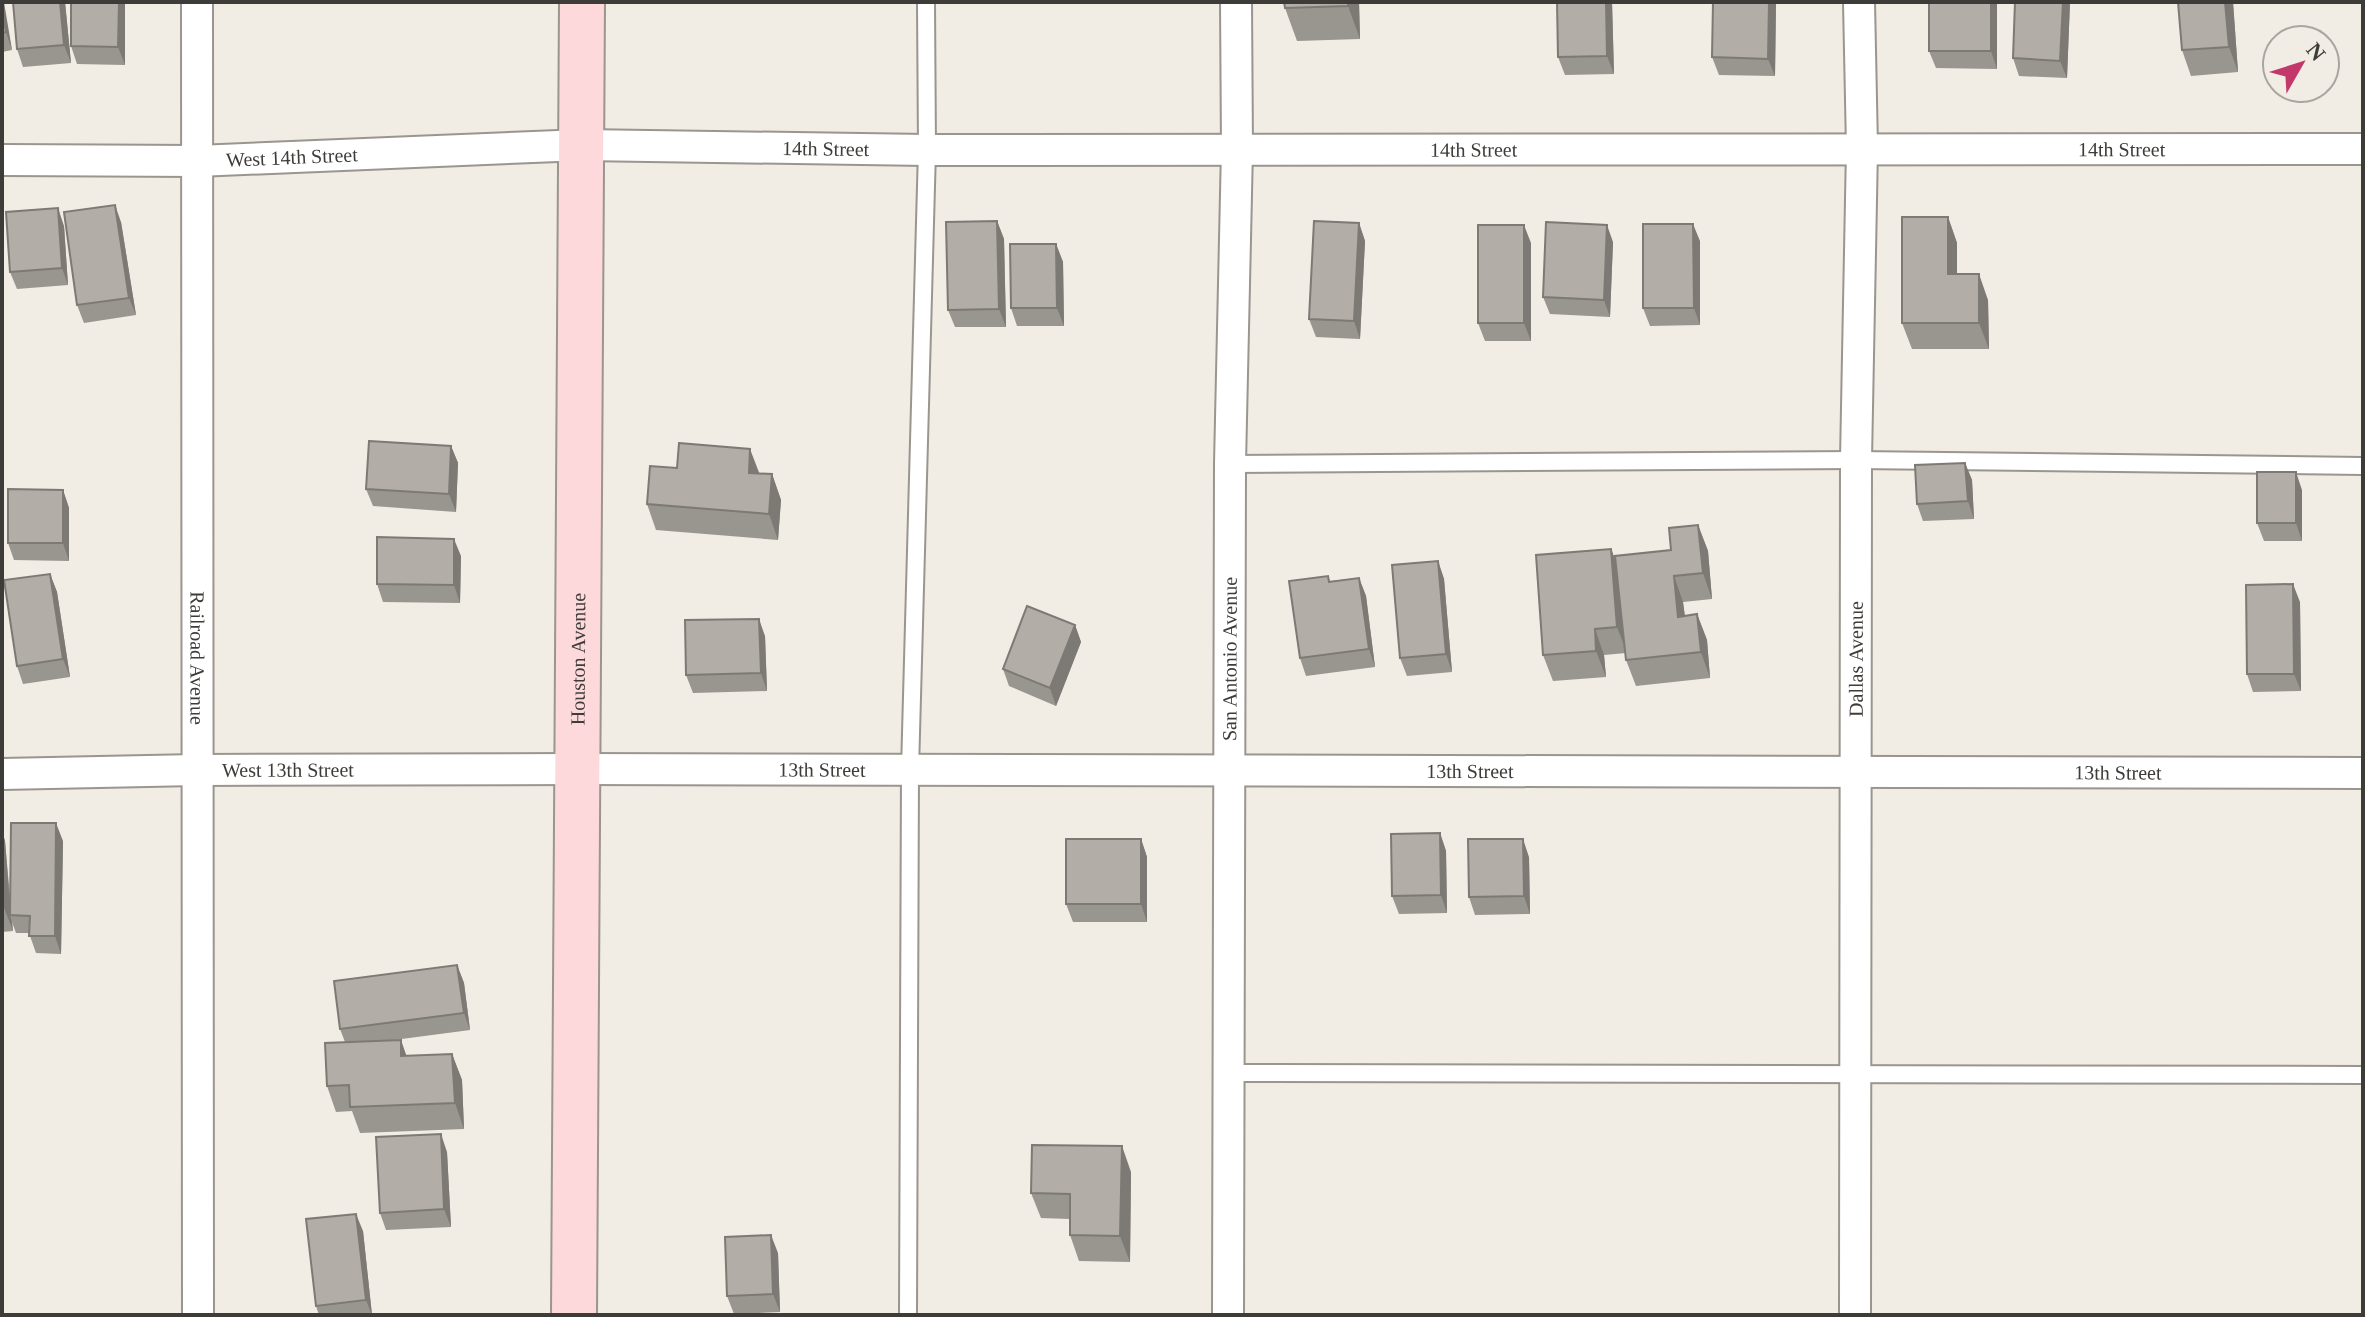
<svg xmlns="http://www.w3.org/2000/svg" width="2365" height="1317" viewBox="0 0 2365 1317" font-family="Georgia,serif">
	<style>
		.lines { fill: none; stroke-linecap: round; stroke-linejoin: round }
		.lane-casing { stroke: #9a958e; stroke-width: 20 }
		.street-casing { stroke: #9a958e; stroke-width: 34 }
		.secondary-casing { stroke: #9a958e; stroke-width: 48 }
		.lane { stroke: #fff; stroke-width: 16 }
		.street { stroke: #fff; stroke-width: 30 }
		.secondary { stroke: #fdd9db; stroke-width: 44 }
		.wall { fill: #99958f }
		.shaded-wall { fill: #7d7974 }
		.building { fill: #b2ada6; stroke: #7d7974; stroke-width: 2 }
		.labels { text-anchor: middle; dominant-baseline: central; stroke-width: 8; stroke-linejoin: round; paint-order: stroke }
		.street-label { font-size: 20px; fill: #3e3c39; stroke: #f1ece4 }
	</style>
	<rect width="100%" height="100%" fill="#f1ece4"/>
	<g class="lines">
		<g class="lane-casing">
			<path id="lane" d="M1230 464 1856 460 2363 466
				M1229 1073 2363 1075
				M908 1315 910 770 927 150 926 2"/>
		</g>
		<g class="street-casing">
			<g id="street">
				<path id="s1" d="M197 2 198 1315"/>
				<path id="s2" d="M2 160 197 161 583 145 927 150 2363 149"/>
				<path id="s3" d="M2 774 196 770 576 769 2363 773"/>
				<path id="s4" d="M1228 1315 1230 464 1237 149 1236 2"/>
				<path id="s5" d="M1855 1315 1856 460 1862 148 1859 2"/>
			</g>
		</g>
		<g class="secondary-casing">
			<g id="secondary">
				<path id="s6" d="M574 1315 582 2"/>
			</g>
		</g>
		<use href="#lane" class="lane"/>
		<use href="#street" class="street"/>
		<use href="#secondary" class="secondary"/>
	</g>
	<path class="wall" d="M2 2 12 50 2 52Z
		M65 2 71 63 23 67 17 49Z
		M125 2V65L77 64 71 46Z
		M1359 2 1360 39 1297 41 1285 8Z
		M1557 2H1612L1614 74 1565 75 1558 57Z
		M1776 2 1775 76 1719 75 1712 57Z
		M1929 2H1997V69L1936 68 1929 51Z
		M2015 2H2070L2067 78 2019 76 2013 58Z
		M2178 2H2233L2238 72 2191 76 2182 50Z
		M1948 217 1957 243V274L1988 300 1989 349H1912L1902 323Z
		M997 221 1004 239 1006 327H955L948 310Z
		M121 222 136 315 84 323 77 305Z
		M1359 223 1365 241 1360 339 1316 337 1309 319Z
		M64 226 68 285 17 289 10 272Z
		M1700 241V325L1650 326 1643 308Z
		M1613 242 1610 317 1550 314 1543 297Z
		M1531 243V341H1485L1478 323Z
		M1056 244 1063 262 1064 326H1017L1011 308Z
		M451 446 458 463 456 512 373 506 366 489Z
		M1965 463 1972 480 1974 519 1923 521 1917 504Z
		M759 473 772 474 781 500 778 540 656 530 647 504Z
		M63 490 69 508V561L14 560 8 543Z
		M2302 490V541H2264L2257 523Z
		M1698 525 1708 551 1712 599 1683 602 1685 616 1697 614 1707 640 1710 678 1636 686 1626 660V653L1604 655 1606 677 1553 681 1543 655 1611 549 1616 561 1671 550Z
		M461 556 460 603 383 602 377 584Z
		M1438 561 1444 579 1452 672 1407 676 1400 658Z
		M50 574 57 592 70 677 23 684 17 666Z
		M1328 576 1330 581 1359 578 1366 596 1375 667 1306 676 1300 658Z
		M2300 602 2301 691 2253 692 2247 674Z
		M1075 625 1081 642 1056 706 1009 686 1003 669Z
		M765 636 767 691 693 693 686 675Z
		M2 831 5 841 10 897 63 841 61 954 36 953 29 933H16L12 922 13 931 2 932Z
		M1440 833 1446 851 1447 913 1399 914 1392 896Z
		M1141 839 1147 857V922H1073L1066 904Z
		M1529 857 1530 914 1475 915 1469 897Z
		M457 965 464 983 470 1030 394 1040 406 1056 452 1054 462 1080 464 1129 360 1133 352 1111 336 1112 327 1086 345 1042 340 1029Z
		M447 1152 451 1227 386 1230 380 1213Z
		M1131 1172 1130 1262 1079 1261 1070 1235V1219L1041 1218 1031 1193Z
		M363 1231 372 1315H319L316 1306Z
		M778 1253 780 1312 734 1314 727 1296Z"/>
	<path class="shaded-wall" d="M2 2H4L12 50 6 32Z
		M60 2H65L71 63 64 45Z
		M119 2H125V65L118 47Z
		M1348 2H1359L1360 39 1348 6Z
		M1606 2H1612L1614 74 1607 56Z
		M1769 2H1776L1775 76 1768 59Z
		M1991 2H1997V69L1991 51Z
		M2063 2H2070L2067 78 2060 61Z
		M2225 2H2233L2238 72 2229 47Z
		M115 205 121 222 136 315 129 298Z
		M58 208 64 226 68 285 62 268Z
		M1948 217 1957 243V300L1948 274Z
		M997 221 1004 239 1006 327 999 309Z
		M1359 223 1365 241 1360 339 1354 321Z
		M1693 224 1700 241V325L1694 308Z
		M1524 225 1531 243V341L1524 323Z
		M1607 225 1613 242 1610 317 1604 300Z
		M1056 244 1063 262 1064 326 1057 308Z
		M1979 274 1988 300 1989 349 1979 323Z
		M2 347 3 399 2 397Z
		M451 446 458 463 456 512 449 494Z
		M750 449 760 475 749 473Z
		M1965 463 1972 480 1974 519 1968 501Z
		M2296 472 2302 490V541L2296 523Z
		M772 474 781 500 778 540 769 514Z
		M63 490 69 508V561L63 543Z
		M1698 525 1708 551 1712 599 1703 573Z
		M454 539 461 556 460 603 454 585Z
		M1611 549 1621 575 1627 653 1617 627Z
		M1438 561 1444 579 1452 672 1446 654Z
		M50 574 57 592 70 677 63 659Z
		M1674 576 1683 602 1688 642 1678 617Z
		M1359 578 1366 596 1375 667 1369 649Z
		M2293 584 2300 602 2301 691 2294 674Z
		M1697 614 1707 640 1710 678 1701 652Z
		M759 619 765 636 767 691 761 673Z
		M1075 625 1081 642 1056 706 1050 688Z
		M1595 629 1604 655 1606 677 1596 651Z
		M56 823 63 841 61 954 55 936Z
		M2 831 5 841 11 916 10 915 12 922 13 931 3 905 2 889Z
		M1440 833 1446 851 1447 913 1441 895Z
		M1141 839 1147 857V922L1141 904Z
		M1523 839 1529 857 1530 914 1524 896Z
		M457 965 464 983 470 1030 464 1013Z
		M401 1040 410 1066 401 1056Z
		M452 1054 462 1080 464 1129 455 1103Z
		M441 1134 447 1152 451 1227 444 1209Z
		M1122 1146 1131 1172 1130 1262 1120 1236Z
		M356 1214 363 1231 372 1315 366 1300Z
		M771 1235 778 1253 780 1312 773 1294Z"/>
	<path class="building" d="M13 2H60L64 45 17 49Z
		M71 2H119L118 47 71 46Z
		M1284 2H1348V6L1285 8Z
		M1557 2H1606L1607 56 1558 57Z
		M1713 2H1769L1768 59 1712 57Z
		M1929 2H1991V51H1929Z
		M2015 2H2063L2060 61 2013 58Z
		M2178 2H2225L2229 47 2182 50Z
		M2 10 6 32 2 33Z
		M115 205 129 298 77 305 64 212Z
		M58 208 62 268 10 272 6 212Z
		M1902 217H1948V274H1979V323H1902Z
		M997 221 999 309 948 310 946 222Z
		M1314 221 1359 223 1354 321 1309 319Z
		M1546 222 1607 225 1604 300 1543 297Z
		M1643 224H1693L1694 308H1643Z
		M1478 225H1524V323H1478Z
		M1010 244H1056L1057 308H1011Z
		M369 441 451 446 449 494 366 489Z
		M679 443 750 449 749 473 772 474 769 514 647 504 650 466 677 468Z
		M1965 463 1968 501 1917 504 1915 465Z
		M2257 472H2296V523H2257Z
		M8 489 63 490V543H8Z
		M1698 525 1703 573 1674 576 1678 617 1697 614 1701 652 1626 660 1615 556 1671 550 1669 528Z
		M377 537 454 539V585L377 584Z
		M1611 549 1617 627 1595 629 1596 651 1543 655 1536 555Z
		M1438 561 1446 654 1400 658 1392 565Z
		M50 574 63 659 17 666 4 580Z
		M1328 576 1329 582 1359 578 1369 649 1300 658 1289 581Z
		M2293 584 2294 674H2247L2246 585Z
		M1027 606 1075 625 1050 688 1003 669Z
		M759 619 761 673 686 675 685 620Z
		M11 823H56L55 936H29L30 916 10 915Z
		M1440 833 1441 895 1392 896 1391 834Z
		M1066 839H1141V904H1066Z
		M1468 839H1523L1524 896 1469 897Z
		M457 965 464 1013 340 1029 334 981Z
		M401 1040V1056L452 1054 455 1103 350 1107 349 1085 327 1086 325 1043Z
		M441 1134 444 1209 380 1213 376 1137Z
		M1032 1145 1122 1146 1120 1236 1070 1235V1194L1031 1193Z
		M356 1214 366 1300 316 1306 306 1219Z
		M771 1235 773 1294 727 1296 725 1237Z"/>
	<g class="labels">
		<g class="street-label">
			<text stroke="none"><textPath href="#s2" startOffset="824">14th Street</textPath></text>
			<text stroke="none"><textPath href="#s2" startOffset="1472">14th Street</textPath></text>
			<text stroke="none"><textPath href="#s2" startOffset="2120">14th Street</textPath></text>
			<text stroke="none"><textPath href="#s2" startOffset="290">West 14th Street</textPath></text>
			<text stroke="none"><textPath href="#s6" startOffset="656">Houston Avenue</textPath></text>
			<text stroke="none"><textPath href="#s4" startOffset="656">San Antonio Avenue</textPath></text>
			<text stroke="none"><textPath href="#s5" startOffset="656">Dallas Avenue</textPath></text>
			<text stroke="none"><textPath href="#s1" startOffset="656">Railroad Avenue</textPath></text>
			<text stroke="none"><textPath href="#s3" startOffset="286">West 13th Street</textPath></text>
			<text stroke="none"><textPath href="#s3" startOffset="820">13th Street</textPath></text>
			<text stroke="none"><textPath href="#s3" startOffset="1468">13th Street</textPath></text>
			<text stroke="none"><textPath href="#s3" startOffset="2116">13th Street</textPath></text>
		</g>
	</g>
	<rect width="2365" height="1317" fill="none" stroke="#3e3c39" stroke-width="8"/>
	<g transform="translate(2301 64) rotate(51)"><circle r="38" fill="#f1ece4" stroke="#a9a6a0" stroke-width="2"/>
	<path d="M0-6L14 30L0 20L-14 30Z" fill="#c3386b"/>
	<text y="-12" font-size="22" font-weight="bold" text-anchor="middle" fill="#3e3c39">N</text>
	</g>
</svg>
